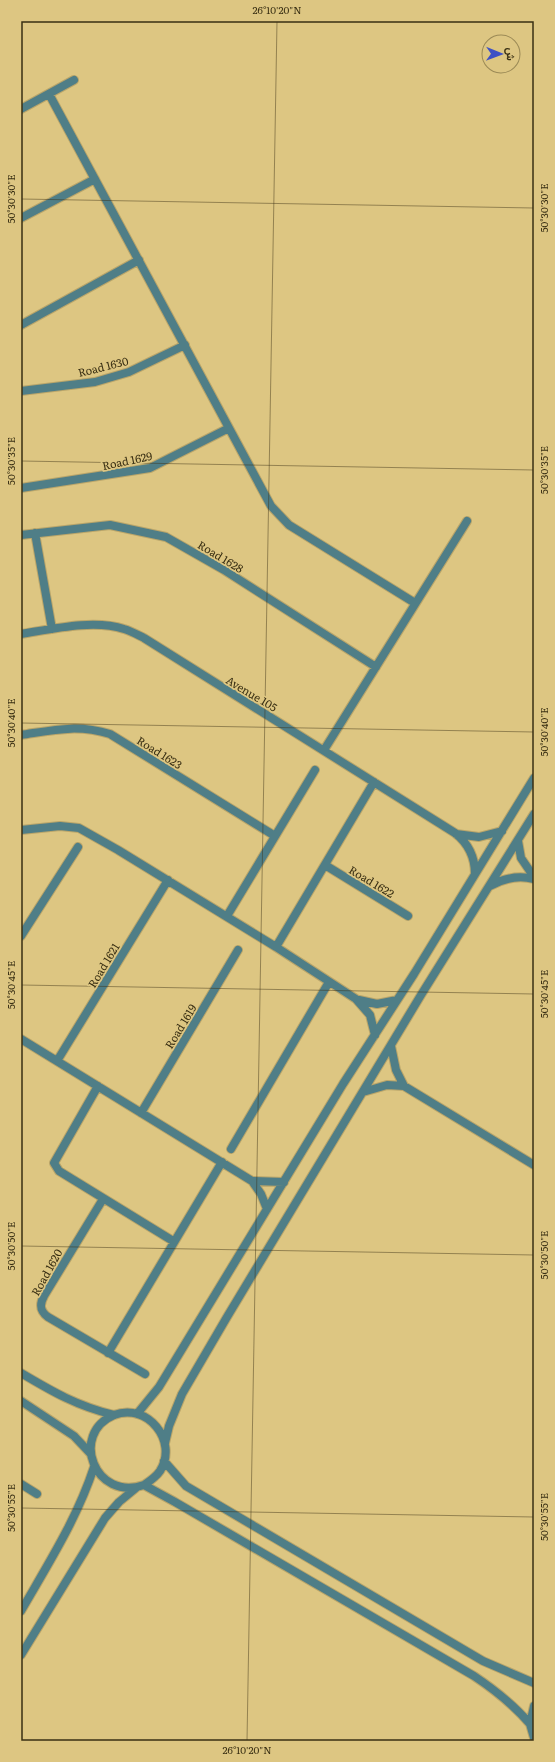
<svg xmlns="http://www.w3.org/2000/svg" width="555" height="1762" viewBox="0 0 555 1762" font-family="Literata,Vazirmatn,serif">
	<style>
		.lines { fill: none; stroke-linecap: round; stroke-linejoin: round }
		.street-casing { stroke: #b9a56a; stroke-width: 10 }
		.street { stroke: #4f7e87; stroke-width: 8 }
		.ticks { fill: none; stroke: #392f13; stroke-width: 1; stroke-opacity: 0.45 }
		.labels { text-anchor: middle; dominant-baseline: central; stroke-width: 3.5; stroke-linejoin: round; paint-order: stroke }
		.street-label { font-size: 11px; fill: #392f13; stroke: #ddc682 }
		.neatline { fill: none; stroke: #392f13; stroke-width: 1.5 }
		.ticks-label { font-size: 10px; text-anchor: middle; fill: #392f13 }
	</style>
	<rect width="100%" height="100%" fill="#ddc682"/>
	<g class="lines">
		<g class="street-casing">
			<path id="street" d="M49 94 271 506 289 525 415 603
				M21 109 74 80
				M21 218 95 179
				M21 325 139 260
				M21 391 95 382 129 372 185 345
				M21 488 150 468 229 428
				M35 533 52 629
				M21 535 110 525 166 537 224 570 376 667
				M21 634C52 629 94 619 124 629 131 631 138 635 144 638L455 833C469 844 475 857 475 874
				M21 735C54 730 77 724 110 734L275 836
				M324 750 467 521
				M21 830 60 826 79 828 118 850 276 947 356 999 370 1015 375 1035
				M456 834 479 837 502 831
				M518 841 521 858 534 877
				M325 865 408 916
				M490 886C504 878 518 875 534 879
				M227 916 315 770
				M21 936 78 847
				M276 947 374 782
				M359 1000 377 1004 397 1000
				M21 1039 252 1181 261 1194 267 1209
				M391 1046 396 1070 404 1086
				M57 1061 168 880
				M98 1086 54 1163 59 1171 173 1241
				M363 1092 387 1085 404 1086 534 1165
				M141 1113 238 950
				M231 1149 329 982
				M252 1181 284 1182
				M103 1199 44 1296C39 1305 40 1311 48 1317L145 1374
				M108 1353 222 1162
				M21 1373C53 1392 77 1406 114 1415
				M21 1401 74 1436 90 1453
				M137 1414 159 1387 343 1084 414 974 534 778
				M165 1443 169 1426 182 1394 227 1317 421 995 534 814
				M164 1461 186 1486 483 1661 534 1683
				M21 1484 37 1494
				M144 1485C150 1481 156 1477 160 1471 179 1441 147 1402 114 1415 69 1434 95 1502 144 1485L175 1502 474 1676C495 1690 513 1704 530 1724
				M21 1611C48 1564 77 1519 94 1467
				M21 1655 105 1518 119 1502 136 1488
				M534 1706 530 1724 534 1738"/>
		</g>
		<use href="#street" class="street"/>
	</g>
	<path class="ticks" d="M21 199 534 208M21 461 534 470M21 723 534 732M21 985 534 994M21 1246 534 1255M21 1508 534 1517M247 1741 277 21"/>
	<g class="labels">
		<g class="street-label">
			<text transform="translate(103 366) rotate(-14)">Road 1630</text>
			<text transform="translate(127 460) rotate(-12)">Road 1629</text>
			<text transform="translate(221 556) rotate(31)">Road 1628</text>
			<text transform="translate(252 693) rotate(31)">Avenue 105</text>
			<text transform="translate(160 752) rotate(32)">Road 1623</text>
			<text transform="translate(372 881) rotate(31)">Road 1622</text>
			<text transform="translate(103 965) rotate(-59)">Road 1621</text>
			<text transform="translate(180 1026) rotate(-59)">Road 1619</text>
			<text transform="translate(46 1272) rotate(-61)">Road 1620</text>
		</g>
	</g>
	<rect width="555" height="1762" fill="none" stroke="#ddc682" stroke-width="44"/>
	<g transform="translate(501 54) rotate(91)"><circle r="19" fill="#ddc682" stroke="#9b8a56"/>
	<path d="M0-3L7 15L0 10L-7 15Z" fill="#3f51c5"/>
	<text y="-6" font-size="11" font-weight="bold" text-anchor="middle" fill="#392f13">ش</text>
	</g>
	<rect x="22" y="22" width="511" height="1718" class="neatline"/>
	<g class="ticks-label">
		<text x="277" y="14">26°10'20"N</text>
		<text transform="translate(11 199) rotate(-90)" y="4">50°30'30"E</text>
		<text transform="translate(544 208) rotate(-90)" y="4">50°30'30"E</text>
		<text transform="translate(11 461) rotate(-90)" y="4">50°30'35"E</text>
		<text transform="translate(544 470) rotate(-90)" y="4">50°30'35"E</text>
		<text transform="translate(11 723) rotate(-90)" y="4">50°30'40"E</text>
		<text transform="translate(544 732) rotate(-90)" y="4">50°30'40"E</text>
		<text transform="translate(11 985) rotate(-90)" y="4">50°30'45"E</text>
		<text transform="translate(544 994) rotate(-90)" y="4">50°30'45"E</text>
		<text transform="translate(11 1246) rotate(-90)" y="4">50°30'50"E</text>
		<text transform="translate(544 1255) rotate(-90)" y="4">50°30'50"E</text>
		<text transform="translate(11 1508) rotate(-90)" y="4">50°30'55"E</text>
		<text transform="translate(544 1517) rotate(-90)" y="4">50°30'55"E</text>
		<text x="247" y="1754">26°10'20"N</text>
	</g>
</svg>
